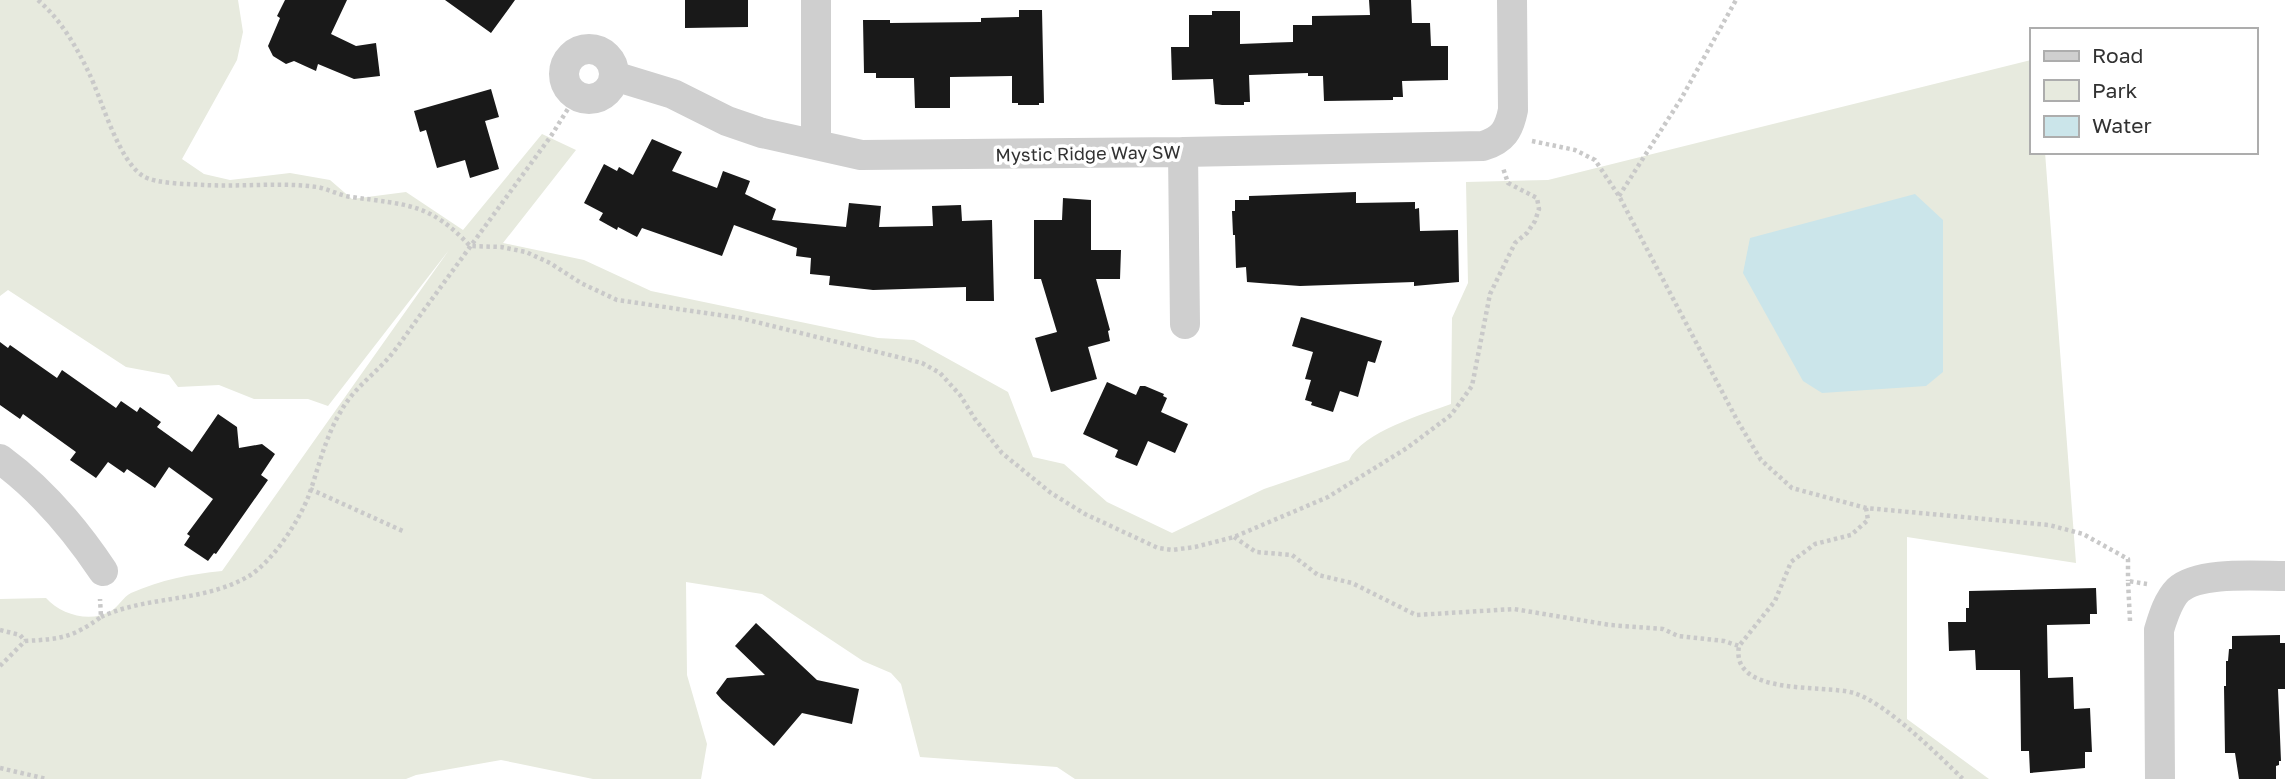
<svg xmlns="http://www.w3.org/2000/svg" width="2285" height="779" viewBox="0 0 2285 779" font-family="'Golos Text',sans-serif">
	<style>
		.green { fill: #e7eade }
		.water { fill: #cbe5ea }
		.building { fill: #191919 }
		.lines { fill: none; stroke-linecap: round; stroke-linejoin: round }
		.path { stroke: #c9c9c9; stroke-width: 4.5; stroke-dasharray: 3.5 3.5; stroke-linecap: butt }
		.minor { stroke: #cfcfcf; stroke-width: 30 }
		.labels { text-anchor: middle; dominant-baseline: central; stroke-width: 7; stroke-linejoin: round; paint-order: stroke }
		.street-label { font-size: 18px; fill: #323232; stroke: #fff }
	</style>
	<rect width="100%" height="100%" fill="#fff"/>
	<path class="green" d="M0 0H238L243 32 237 60 182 159 204 174 230 180 290 173 330 180 352 199 406 192 463 230 542 134 576 150 503 243 584 260 651 291 878 338 914 340 1008 392 1033 457 1064 464 1107 502 1172 533 1264 489 1349 460C1363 432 1423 414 1451 404L1452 318 1468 283 1466 182 1548 180 2031 60V152H2045L2076 563 1907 537V719L1989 779H1075L1057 767 920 757 901 684 891 673 863 661 762 594 686 582 687 675 707 744 701 779H593L501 760 416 775 406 779H0V599L46 598C61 615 91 623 111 611 119 606 123 597 131 593 161 580 190 574 222 571L449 250 328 406 308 399H254L219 385 178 387 169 375 126 367 8 290 0 296Z"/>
	<path class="water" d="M1915 194 1943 220V372L1926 386 1822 393 1803 381 1743 273 1750 238Z"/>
	<path class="building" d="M285 0H347L331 34 356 46 376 43 380 76 354 79 318 64 316 71 294 61 286 64 273 56 268 46 280 18 277 16Z
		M445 0H515L491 33Z
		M685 0H748V27L685 28Z
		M1369 0H1411L1412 23H1430L1431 46H1448V80L1402 81 1403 97H1393V100L1324 101 1323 76H1308V73L1249 75 1250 102H1244V105H1222L1215 104 1213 79 1172 80 1171 47H1189V15H1212V11H1240V44L1293 42V25H1312V16L1370 15Z
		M1019 10H1042L1044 103H1039V105H1018V103H1012V76L950 77V108H915L914 78H876V73H864L863 20H890V23L981 22V18L1019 17Z
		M491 89 499 117 485 121 499 169 470 178 465 160 437 168 426 130 420 132 414 111Z
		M652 139 682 152 672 171 717 188 723 171 750 181 745 194 776 209 772 220 846 227 849 203 881 206 879 227 933 226 932 206 961 205 962 221 992 220 994 301H966V287L873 290 829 285 830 276 810 274 811 258 796 256 797 248 734 225 722 256 642 228 637 237 618 227 617 230 599 220 603 213 584 203 604 164 617 171 619 167 633 175Z
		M1356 192V203L1415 202V209L1419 208 1420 231 1458 230 1459 282 1414 286V282L1300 286 1247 282 1246 267 1236 268 1235 235H1233L1232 211H1235V200H1249V196Z
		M1063 198 1091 200V250H1121L1120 279H1096L1110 330 1108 331 1110 341 1088 347 1097 379 1051 392 1035 338 1057 332 1041 279H1034V220H1062Z
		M1301 317 1382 341 1375 363 1368 361 1358 397 1340 391 1333 412 1311 405 1312 402 1305 400 1311 380 1305 379 1313 352 1292 346Z
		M0 342 8 348 10 345 57 378 62 370 116 408 121 401 137 412 140 407 161 422 157 427 192 452 218 414 237 427 239 448 262 444 275 454 261 475 268 480 216 554 214 553 208 561 184 545 190 536 187 534 213 499 169 467 155 488 127 469 124 473 108 462 96 478 70 460 76 452 23 414 20 419 0 405Z
		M1107 382 1136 395 1140 386H1145L1164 394 1163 396 1167 398 1161 412 1188 424 1175 453 1148 441 1137 466 1115 457 1118 450 1083 434Z
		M2096 588 2097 614H2090V624L2047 625 2048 678 2073 677 2074 709 2090 708 2092 752H2085V768L2030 773 2029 751H2021L2020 670H1976L1975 650 1949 651 1948 622H1966V608H1969V591Z
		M756 623 817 680 859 689 852 724 802 713 774 746 722 700 716 693 727 678 765 675 735 646Z
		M2280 635V643H2285V689H2278L2281 761H2279V765L2276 766V779H2239L2235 753H2225L2224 686H2226V661H2228L2229 649H2232V636Z"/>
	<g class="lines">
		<path class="path" d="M38 0C61 20 76 46 89 73 102 100 118 160 143 176 156 184 190 184 205 185 242 187 280 182 317 187 329 189 340 196 352 197 407 205 430 203 470 246L501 247 526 252 550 263 581 283 617 300 740 318 922 363 940 373 960 395 975 419 1002 453 1051 493 1085 514 1158 548 1172 550 1195 547 1234 537 1328 497 1407 448 1451 415 1472 386 1490 294 1515 243 1527 233 1535 221 1539 209 1537 198 1508 183 1503 168
			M1532 141 1575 150 1595 160 1619 196 1737 420 1761 460 1792 488 1866 508 2049 525 2083 534 2128 559V581
			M1619 196 1681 99 1736 0
			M310 489 405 532
			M1866 508 1868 520 1851 535 1815 544 1791 562 1775 601 1739 646C1730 697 1824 684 1854 693 1886 703 1938 755 1963 779
			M1234 537 1256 552 1292 555 1318 575 1352 583 1416 615 1514 609 1610 625 1663 629 1678 636 1724 641 1739 646
			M101 617C148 595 203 603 249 576 273 561 299 521 309 495 319 466 325 438 341 411 353 389 375 374 391 355 399 345 406 335 413 325L551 136 576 96
			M2130 621 2128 581 2147 584
			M0 630 20 635 25 641
			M0 666 25 641C60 639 72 638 101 617L100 599
			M0 768 47 779"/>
		<path class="minor" d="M816 0V144
			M564 74a25 25 0 1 1 50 0a25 25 0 1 1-50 0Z
			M614 76 673 94 727 121 762 133 861 155 1183 152 1483 146C1503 140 1509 130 1513 110L1512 0
			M1183 152 1185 324
			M0 459C41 489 75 529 103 571
			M2160 779 2159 630C2163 617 2168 600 2178 590 2199 571 2257 576 2285 576"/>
	</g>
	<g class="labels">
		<g class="street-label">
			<text transform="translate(1088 153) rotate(-1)">Mystic Ridge Way SW</text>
		</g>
	</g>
	<rect x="2030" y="28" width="228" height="126" fill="#ffffff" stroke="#adadad" stroke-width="2"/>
	<rect x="2044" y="51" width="35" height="10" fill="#cfcfcf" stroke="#adadad" stroke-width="2"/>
	<text x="2092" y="63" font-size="21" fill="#323232">Road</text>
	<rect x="2044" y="80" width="35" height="21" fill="#e7eade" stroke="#adadad" stroke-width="2"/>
	<text x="2092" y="98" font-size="21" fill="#323232">Park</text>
	<rect x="2044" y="116" width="35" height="21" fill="#cbe5ea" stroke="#adadad" stroke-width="2"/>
	<text x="2092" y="133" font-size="21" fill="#323232">Water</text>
</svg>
